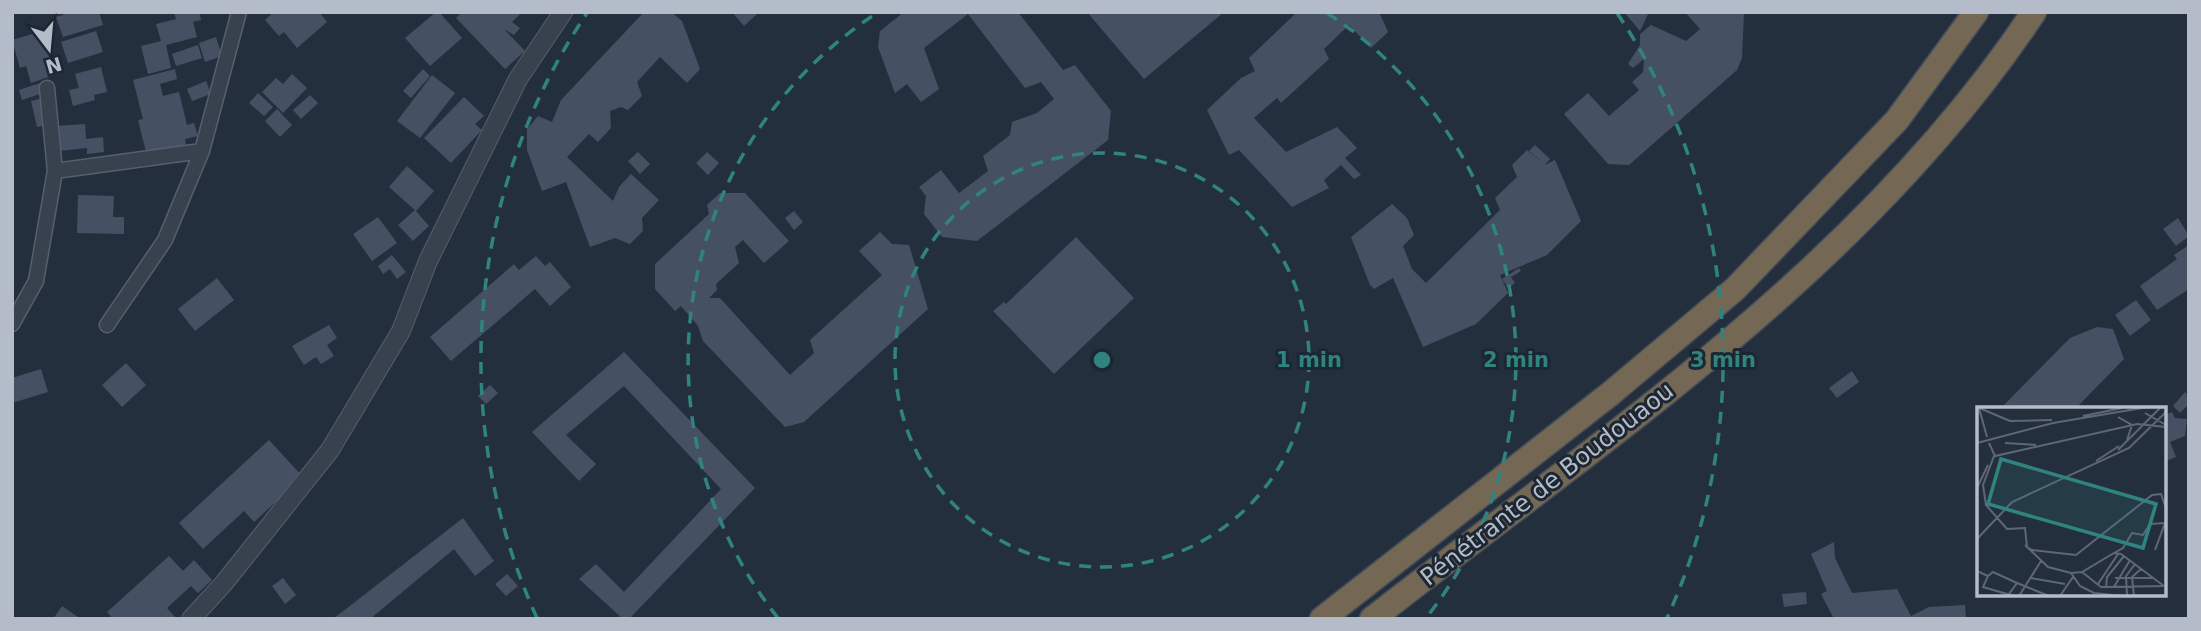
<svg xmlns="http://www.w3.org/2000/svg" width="2201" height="631" viewBox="0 0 2201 631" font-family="'DejaVu Sans',sans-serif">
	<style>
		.building { fill: #455162 }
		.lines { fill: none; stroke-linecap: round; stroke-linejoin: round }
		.minor-casing { stroke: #565f6c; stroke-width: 17 }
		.tertiary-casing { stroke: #565f6c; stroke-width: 20 }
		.motorway-casing { stroke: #434c59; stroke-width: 27 }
		.minor { stroke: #38414e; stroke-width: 14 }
		.tertiary { stroke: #38414e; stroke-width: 18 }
		.motorway { stroke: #746855; stroke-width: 24 }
		.ring { fill: none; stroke: #308480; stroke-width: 3.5; stroke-dasharray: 12 9 }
		.labels { text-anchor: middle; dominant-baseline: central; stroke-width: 6; stroke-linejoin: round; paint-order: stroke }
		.street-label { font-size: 24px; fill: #b4bcc9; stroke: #1d2633 }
		.inset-road { fill: none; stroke: #5e6776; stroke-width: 2 }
		.view { fill: #308480; fill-opacity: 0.15; stroke: #308480; stroke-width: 3.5 }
		.inset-edge { fill: none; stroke: #b4bcc9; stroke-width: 3.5 }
		.centre { fill: #308480; stroke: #1d2633; stroke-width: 3.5 }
		.ring-label { font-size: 21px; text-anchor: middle; font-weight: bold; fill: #308480; stroke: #1d2633; stroke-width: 6; stroke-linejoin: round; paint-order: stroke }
	</style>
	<rect width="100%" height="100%" fill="#242f3e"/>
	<path class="building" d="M72 12H99L103 25 63 37 56 17Z
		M174 12H199L201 20 193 22 197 37 166 45 171 68 148 74 141 46 161 41 156 24 176 19Z
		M274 12H319L327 22 297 48 284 32 279 36 265 20Z
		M436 12H439L462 38 430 66 405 38Z
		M462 12H522L512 22 520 28 514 35 504 29 525 51 505 69 456 18Z
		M671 12 682 21 700 69 687 83 660 57 637 82 642 96 628 110 621 107 610 111 611 128 598 142 589 134 567 157 613 201 619 187 631 174 659 200 642 218 643 231 630 244 615 238 590 247 566 182 542 191 527 150V129L538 116 552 122 561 100 643 13Z
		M732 12H759L744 26Z
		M904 12H1018L1063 70 1075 65 1111 111 1108 140 977 241 942 237 924 214 926 196 919 187 941 170 959 193 988 171 983 156 1010 135 1012 122 1037 113 1054 99 1041 82 1025 88 968 14 924 48 939 89 921 102 907 84 895 93 878 47 880 31Z
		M1087 12H1224L1144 79Z
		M1297 12H1379L1388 32 1371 48 1349 25 1324 49 1329 59 1281 103 1277 98 1254 118 1286 152 1337 127 1357 148 1345 158 1361 175 1354 179 1341 165 1324 180 1329 188 1292 207 1239 150 1229 155 1207 110 1241 78 1255 71 1249 58Z
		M1624 12H1649L1640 31Z
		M1685 12H1744L1742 58 1737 70 1629 165 1608 164 1564 114 1588 93 1609 116 1639 90 1632 82 1643 72 1644 59 1633 68 1628 64 1640 45V34L1651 25 1686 41 1700 29Z
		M43 31 57 74 31 83 26 66 20 68 12 40Z
		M96 31 103 52 68 63 61 42Z
		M216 37 222 56 205 62 199 43Z
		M198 45 202 58 176 66 172 54Z
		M101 67 107 92 94 95 95 100 73 106 69 90 79 88 75 74Z
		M175 69 177 79 160 84 163 96 179 92 187 125 194 123 198 136 185 139 186 146 147 156 138 120 143 119 133 80Z
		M423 69 430 76 411 98 403 91Z
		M292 74 307 88 283 113 262 92 276 78 283 84Z
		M432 75 455 93 420 138 397 121Z
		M49 80 52 90 22 100 19 90Z
		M206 81 211 94 192 101 187 89Z
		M258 93 273 107 264 116 249 103Z
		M310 95 318 103 301 119 293 110Z
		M464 97 484 116 475 124 482 130 451 163 424 138Z
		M44 98 50 124 37 127 31 101Z
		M277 109 292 125 280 137 265 121Z
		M85 124 86 139 103 137 104 152 87 154V148L59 151 56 126Z
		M1535 145 1550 159 1545 165 1555 160 1581 221 1547 255 1500 275 1508 293 1476 324 1423 347 1393 278 1374 289 1370 285 1351 237 1392 204 1407 218 1414 235 1403 246 1412 269 1426 283 1500 210 1495 198 1517 177 1512 165 1527 150 1545 165 1529 151Z
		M638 152 650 164 640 174 628 161Z
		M707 152 719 163 708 175 696 163Z
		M407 166 434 191 416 211 389 187Z
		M720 193H745L789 241 764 263 743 240 735 247 739 263 716 284 717 290 709 298H720L790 375 814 353 810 340 882 275 859 251 880 232 892 244 909 245 928 309 804 422 785 427 703 341 698 326 681 306 675 311 655 289V264L709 214 707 205Z
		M78 195 114 196 113 217H124V234L77 233Z
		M415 210 429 226 413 241 398 225Z
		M794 211 803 222 794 230 785 218Z
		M378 217 397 243 372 261 353 234Z
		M2178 218 2189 236 2176 246 2163 229Z
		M1076 237 1134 298 1054 374 993 311 1004 302 1006 304Z
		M2189 245V289L2157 310 2140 286 2177 259 2174 255Z
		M392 255 406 272 397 279 390 269 383 274 378 266Z
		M536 256 545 266 550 262 571 287 550 306 535 289 451 361 430 337 514 264 519 270Z
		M1519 268 1521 271 1511 277 1515 283 1508 288 1502 279Z
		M217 278 234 300 195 331 178 309Z
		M2136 300 2151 320 2130 336 2115 315Z
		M329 325 337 338 327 345 334 356 321 364 316 357 304 365 292 346Z
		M2097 327 2113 329 2124 359 2075 409H2000L2070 338Z
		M624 352 755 488 629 619H623L579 579 596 564 624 592 721 489 624 386 566 435 596 464 579 481 532 432Z
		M126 363 146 385 122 407 102 385Z
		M41 369 48 392 12 403V378Z
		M1852 371 1859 382 1837 398 1829 388Z
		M490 385 498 393 486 404 478 396Z
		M2185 392 2189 396V404L2180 413 2173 406Z
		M2172 412 2175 418 2187 419 2185 436 2170 442 2176 457 2164 462V415Z
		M269 440 303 477 254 522 244 511 203 549 179 523Z
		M463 518 494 561 475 576 454 549 370 619H333Z
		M1834 542 1835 558 1852 593 1897 589 1911 616 1929 607 1965 605 1966 619H1834L1821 594 1827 591 1811 554Z
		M169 556 183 571 194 560 212 580 198 593 191 586 167 608 177 619H113L107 612Z
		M507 574 518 586 506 596 495 584Z
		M283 578 296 595 285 604 272 586Z
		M1806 592 1807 604 1784 607 1782 594Z
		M62 606 81 619H53Z"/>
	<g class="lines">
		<g class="minor-casing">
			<path id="minor" d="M47 88 55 171
				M12 324 36 281 55 171 202 151 239 12
				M107 325 165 240 202 151"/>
		</g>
		<g class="tertiary-casing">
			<path id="tertiary" d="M191 619 224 583 330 450 401 331 428 261 518 79 563 12"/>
		</g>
		<g class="motorway-casing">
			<path id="motorway" d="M1322 619 1610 394 1735 289 1897 120 1976 12
				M1372 619C1608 435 1865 266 2034 12"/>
		</g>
		<use href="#minor" class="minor"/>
		<use href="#tertiary" class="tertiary"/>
		<use href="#motorway" class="motorway"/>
	</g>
	<g class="ring">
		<circle cx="1102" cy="360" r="207"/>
		<path d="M778 618A414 414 0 0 1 877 13M1327 13A414 414 0 0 1 1426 618"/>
		<path d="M537 618A621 621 0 0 1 587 13M1617 13A621 621 0 0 1 1667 618"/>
	</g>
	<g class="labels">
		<g class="street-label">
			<text transform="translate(1547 484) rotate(-38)">Pénétrante de Boudouaou</text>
		</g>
	</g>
	<g transform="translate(1977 407)">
		<rect width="189" height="189" fill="#242f3e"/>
		<path class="inset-road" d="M0 0 33 14M2 1 10 30M168 6 189 18M106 9 145 1M141 10 155 18 150 33M33 14 75 13M0 36 76 16 171 0M12 36 18 49 160 17 189 20M28 36 59 38M141 43 184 0M17 49 6 78 9 98 30 122 48 121 50 140 55 143 99 148 175 88 184 87 189 101M119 54 142 39M0 81 11 58M0 132 35 95 152 41 189 5M48 138 71 160 94 166 105 165 137 146 144 147 187 179M178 143 188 116M137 146 146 141 155 126 166 128 173 117 189 116M0 164 11 169 6 180 37 189M105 165 124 180 187 179M94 166 103 179 117 186 146 189M11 169 16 165 40 176 32 187M54 171 88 177M138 171H176M40 176 72 189M121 177 141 147M137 180 153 153M129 181 130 170 147 149M42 189 64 154M83 189 96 170M150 189 149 169 158 157M157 189 155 170 164 162"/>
		<path class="view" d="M24 52 179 97 166 141 11 97Z"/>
		<rect width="189" height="189" class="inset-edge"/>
	</g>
	<circle cx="1102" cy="360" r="10" class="centre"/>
	<g class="ring-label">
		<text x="1309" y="367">1 min</text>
		<text x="1516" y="367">2 min</text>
		<text x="1723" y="367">3 min</text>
	</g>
	<rect width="2201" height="631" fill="none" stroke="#b4bcc9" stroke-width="28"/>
	<g transform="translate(49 49) rotate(164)" stroke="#1d2633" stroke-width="5" paint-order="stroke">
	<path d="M0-5L12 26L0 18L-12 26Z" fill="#b4bcc9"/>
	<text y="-10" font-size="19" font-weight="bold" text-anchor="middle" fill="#b4bcc9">N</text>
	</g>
</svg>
